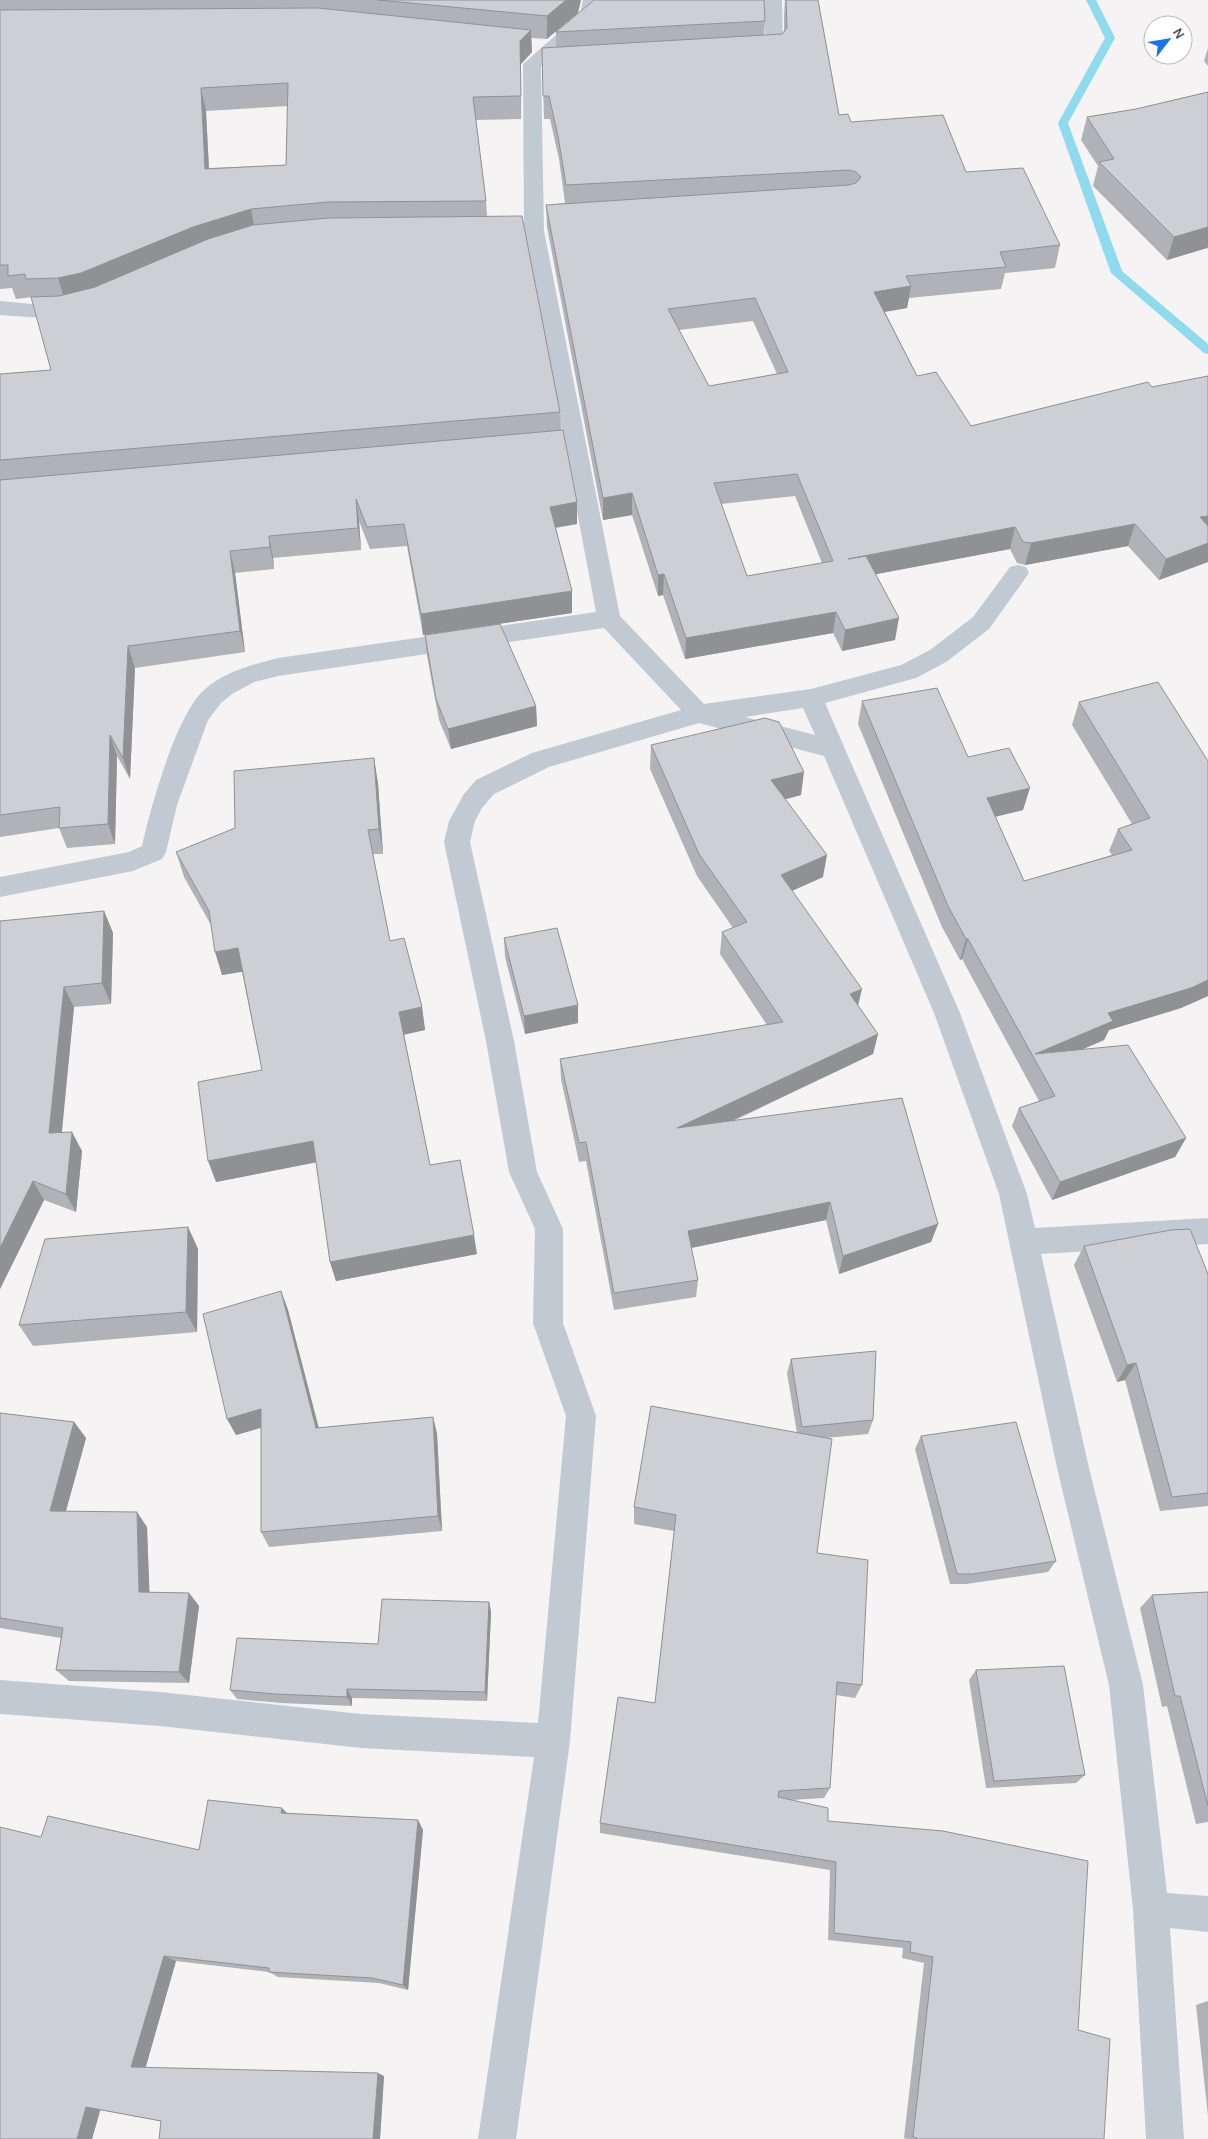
<svg xmlns="http://www.w3.org/2000/svg" width="1208" height="2139" viewBox="0 0 1208 2139" font-family="Karla,sans-serif">
	<style>
		.lines { fill: none; stroke-linecap: round; stroke-linejoin: round }
		.stream { fill: #90daee; fill-rule: evenodd }
		.street { fill: #c1cad2; fill-rule: evenodd }
		.wall { fill: #b0b2b7; fill-rule: evenodd }
		.shaded-wall { fill: #909195 }
		.building { fill: #cdcfd5; stroke: #909195; fill-rule: evenodd }
	</style>
	<rect width="100%" height="100%" fill="#f5f3f3"/>
	<g class="lines">
		<path class="stream" d="M1086 0H1096L1115 38 1068 123 1122 271 1208 344V354L1204 353 1111 273 1058 123 1105 38Z"/>
		<path class="street" d="M583 0H601L598 16 595 20 541 66 544 231 620 616 704 704 811 689 901 665 930 650 973 617 1010 567 1018 565 1026 567 1029 573 989 629 946 662 916 678 825 703 960 1013 1027 1194 1035 1228 1208 1218V1244L1041 1254 1089 1468 1143 1685 1167 1893 1208 1896V1932L1170 1928 1184 2139H1146L1133 1909 1109 1685 1057 1468 999 1194 934 1013 824 756 699 723 549 767 494 794 482 808 475 821 470 842 514 1041 537 1172 563 1229V1323L596 1416 570 1741 516 2139H478L534 1757 361 1748 160 1726 0 1714V1680L160 1692 361 1714 538 1723 566 1416 533 1323 535 1229 509 1172 486 1041 444 842 449 821 464 794 476 780 532 753 681 710 604 628 278 676 254 682 232 694 221 703 208 720 177 805 166 852 162 859 133 871 0 897V877L129 852 142 846C151 807 176 715 204 690 225 671 252 665 278 658L596 612 524 231 523 64 580 14ZM803 708 815 735 745 717Z
			M764 0H782L783 51 780 55 753 57 747 56 744 52 747 48 765 46Z
			M0 301 32 304 73 301 80 303 83 308 80 313C54 320 26 317 0 315Z"/>
	</g>
	<path class="wall" d="M0 0H581L547 39 531 38 532 52 521 64V119L476 120 486 201 487 216 560 412 561 430 577 524 556 528 572 591V613L423 635 407 546 370 549 359 521 361 550 273 558 274 569 235 573 245 652 135 668 130 779 117 756 115 844 67 848 59 828 0 837V374L51 370 32 297 16 299 12 288 0 289ZM288 106 286 165 209 168 206 111Z
		M785 0H818L839 115 851 122 966 172 1060 245 1055 268 1005 273 1001 289 909 298 907 308 885 312 917 376 971 426 1152 387 1208 376V562L1159 580 1128 546 1025 565 1017 563 1010 549 876 574 895 640 842 651 833 633 685 659 663 595 658 596 632 515 603 520 547 227 546 205 565 203 559 159 550 119H544L542 48 556 47V32L765 21 764 35 782 34 784 31V15ZM753 321 777 374 709 386 679 330ZM795 496 822 563 747 576 721 504Z
		M1208 48V66L1204 61Z
		M1208 92V249L1207 248 1167 260 1093 186 1098 166 1081 140 1087 117 1136 109Z
		M425 635 536 706 537 726 451 749 439 720 427 656Z
		M862 701 968 757 1023 810 995 817 1024 881 1112 855 1109 851 1118 829 1132 824 1072 725 1079 702 1208 761V996L1181 1008 1109 1030 1104 1040 1083 1049 1186 1138 1175 1157 1052 1200 1012 1126 1019 1108 1039 1101 962 959 960 960 942 927 858 724Z
		M651 745 801 795 785 799 823 877 792 891 858 1006 878 1034 873 1054 733 1121 938 1224 931 1242 839 1274 826 1220 691 1248 698 1280 696 1297 614 1310 586 1161 579 1162 561 1079 560 1059 767 1025 720 954 722 932 733 928 697 876 650 769Z
		M374 758 378 784 383 854H373L390 941 422 1007 425 1030 404 1034 430 1165 477 1254 336 1281 330 1262 316 1162 216 1182 262 1070 242 972 222 975 211 925 184 877 176 852 235 828Z
		M104 911 113 933 111 1004 74 1007 61 1132 82 1151 76 1212 44 1200 0 1289V921Z
		M504 938 578 1005V1023L525 1034 505 957Z
		M188 1227 198 1249 197 1332 33 1346 19 1325Z
		M1084 1246 1208 1274V1506L1160 1511 1125 1380 1117 1382 1074 1265Z
		M281 1291 288 1310 319 1428 433 1417 437 1434 442 1531 269 1547 261 1532V1428L236 1435Z
		M791 1359 873 1420 868 1434 825 1438 817 1553 862 1685 855 1698 836 1695 830 1788 824 1798 791 1800 828 1821 1078 2030 1104 2139H907L904 2138 924 1963 902 1958 903 1948 828 1940 830 1870 600 1833V1823L655 1703 674 1531 634 1524V1507L797 1433 787 1373Z
		M0 1413 74 1422 86 1438 66 1511 147 1527 149 1592 189 1593 199 1606 189 1683 69 1681 56 1670 61 1638 0 1628Z
		M921 1436 1056 1561 1048 1572 966 1584H950L915 1449Z
		M1208 1592V1822L1196 1824 1167 1706 1162 1707 1140 1608 1152 1595Z
		M489 1602 491 1612 487 1701 352 1698V1706L281 1703 237 1699 230 1690 378 1644Z
		M976 1670 1085 1775 1076 1783 986 1788 969 1680Z
		M287 1813 418 1820 423 1830 408 1990 379 1983 278 1977 269 1972 176 1961 145 2068 384 2076 380 2139H159L161 2121 100 2110 92 2139H0L41 1837 199 1850Z
		M1208 2001V2116L1196 2005Z"/>
	<path class="shaded-wall" d="M566 0H581L578 13 547 39V16Z
		M531 30 532 52 521 64V119L520 41Z
		M201 88 206 111 210 191 205 169Z
		M251 209 255 232 65 301 58 278 193 227Z
		M1208 227V246L1207 248 1167 260 1174 237Z
		M911 286 907 308 871 314 874 292Z
		M632 493V515L603 520V498Z
		M356 499 359 521 361 550 358 528Z
		M577 502V524L551 528 550 507Z
		M1208 516V536L1200 517Z
		M1135 524 1128 546 1025 565 1031 543Z
		M1015 527 1010 549 845 580 848 559Z
		M269 536 273 558 274 569 270 547Z
		M1208 543V562L1159 580 1166 559Z
		M230 551 235 573 245 652 240 631Z
		M664 574 663 595 658 596V575Z
		M572 591V613L423 635 421 614Z
		M836 612 833 633 685 659 686 638Z
		M899 618 895 640 842 651 845 630Z
		M128 646 135 668 130 779 123 758Z
		M536 706 537 726 451 749 448 729Z
		M110 735 117 756 115 844 108 824Z
		M374 758 378 784 383 854 379 829Z
		M804 772 801 795 768 804 771 780Z
		M1030 788 1023 810 981 820 987 798Z
		M827 855 823 877 778 897 781 875Z
		M104 911 113 933 111 1004 102 983Z
		M966 939H968L962 959 960 960Z
		M238 948 245 971 222 975 215 952Z
		M1208 980V996L1181 1008 1109 1030 1104 1040 1039 1068 1035 1054 1108 1013Z
		M64 987 74 1007 60 1152 49 1133Z
		M862 989 857 1010 850 994Z
		M578 1005V1023L525 1034 524 1016Z
		M422 1007 425 1030 403 1035 399 1012Z
		M878 1034 873 1054 676 1147 677 1128Z
		M72 1132 82 1151 76 1212 66 1194Z
		M1186 1138 1175 1157 1052 1200 1060 1182Z
		M313 1141 318 1162 216 1182 208 1161Z
		M33 1181 44 1200 0 1289V1248Z
		M830 1202 826 1220 686 1249 688 1231Z
		M938 1224 931 1242 839 1274 843 1256Z
		M188 1227 198 1249 197 1332 186 1312Z
		M474 1235 477 1254 336 1281 330 1262Z
		M281 1291 288 1310 323 1445 316 1428Z
		M1136 1363 1125 1380 1117 1382 1127 1365Z
		M261 1409 269 1425 236 1435 227 1419Z
		M433 1417 437 1434 442 1531 438 1516Z
		M74 1422 86 1438 62 1525 50 1511Z
		M137 1512 147 1527 150 1605 139 1592Z
		M189 1593 199 1606 189 1683 179 1672Z
		M489 1602 491 1612 487 1701 485 1692Z
		M347 1689 352 1698V1706L347 1697Z
		M282 1808 291 1817 281 1813Z
		M418 1820 423 1830 408 1990 403 1985Z
		M164 1956 176 1961 145 2070 131 2067Z
		M378 2073 384 2076 380 2139H373Z
		M86 2107 101 2108 92 2139H77Z"/>
	<path class="building" d="M378 0H566L547 16Z
		M594 0H764L765 21 556 32Z
		M786 0H818L839 115 848 114 851 122 943 115 966 172 1023 168 1060 245 1000 252 1006 267 906 276 911 286 874 292 917 376 936 372 971 426 1148 382 1152 387 1208 376V516L1200 517 1208 526V543L1166 559 1135 524 1031 543 1023 542 1015 527 848 559 866 556 899 618 845 630 836 612 686 638 664 574 658 575 632 493 603 498 546 205 849 185 856 183 861 177 856 172 849 170 566 185 558 136 549 96H543L542 48 782 34 787 28ZM755 298 788 372 709 386 668 309ZM797 474 833 561 747 576 714 483Z
		M318 8 531 30 520 41 521 96 473 97 486 201 328 202 251 209 193 227 81 273 58 278 26 279 25 274 8 276V265H0V10ZM288 83 286 165 205 169 201 88Z
		M1208 92V227L1174 237 1099 162 1114 159 1087 117 1136 109Z
		M522 216 560 412 0 460V374L51 370 31 297 59 296 95 287 208 239 253 225 328 218Z
		M563 430 577 502 550 507 572 591 421 614 404 524 367 527 356 499 358 528 269 536 270 547 230 551 240 631 128 646 123 758 110 735 108 824 59 828 60 807 0 815V480Z
		M500 624 536 706 448 729 436 699 425 635Z
		M1158 682 1208 761V980L1191 988 1108 1013 1113 1021 1035 1054 1128 1045 1186 1138 1060 1182 1019 1108 1055 1096 968 939H966L948 906 862 701 937 688 968 757 1009 748 1030 788 987 798 1024 881 1132 850 1118 829 1150 818 1079 702Z
		M765 718 779 722 804 772 771 780 827 855 781 875 862 989 850 994 878 1034 677 1128 902 1098 938 1224 843 1256 830 1202 688 1231 698 1280 614 1293 586 1142 579 1143 560 1059 783 1022 722 932 747 922 699 854 651 745Z
		M374 758 379 829 368 830 390 941 404 938 422 1007 399 1012 430 1165 460 1160 474 1235 330 1262 313 1141 208 1161 198 1082 262 1070 238 948 215 952 209 911 176 852 235 828 234 771Z
		M104 911 102 983 64 987 49 1133 72 1132 66 1194 33 1181 0 1248V921Z
		M557 928 578 1005 524 1016 504 938Z
		M188 1227 186 1312 19 1325 45 1239Z
		M1190 1229 1208 1274V1493L1172 1497 1136 1363 1127 1365 1084 1246 1171 1230Z
		M281 1291 316 1428 433 1417 438 1516 261 1532V1409L227 1419 203 1314Z
		M876 1351 873 1420 802 1427 791 1359Z
		M651 1406 832 1439 817 1553 868 1560 862 1685 837 1682 830 1788 779 1791 778 1797 828 1808V1821L943 1831 1088 1861 1078 2030 1110 2039 1104 2139H916L917 2138 913 2137 933 1957 910 1952 911 1942 834 1933 836 1862 600 1823 618 1697 655 1703 676 1515 634 1507Z
		M0 1413 74 1422 50 1511 137 1512 139 1592 189 1593 179 1672 56 1670 63 1628 0 1618Z
		M1016 1422 1056 1561 973 1574H957L921 1436Z
		M1208 1592V1806L1180 1696H1175L1152 1595Z
		M382 1599 489 1602 485 1692 347 1689V1697L275 1694 230 1690 237 1638 378 1644Z
		M1064 1666 1085 1775 994 1781 976 1670Z
		M208 1800 282 1808 281 1813 418 1820 403 1985 372 1978 269 1972V1968L164 1956 131 2067 378 2073 373 2139H159L161 2121 86 2107 77 2139H0V1827L41 1837 48 1816 199 1850Z"/>
	<g transform="translate(1168 40) rotate(59)"><circle r="24" fill="#ffffff" stroke="#b7bbc0"/>
	<path d="M0-4L9 19L0 12L-9 19Z" fill="#1a73e8"/>
	<text y="-8" font-size="14" font-weight="bold" text-anchor="middle" fill="#4a5661">N</text>
	</g>
</svg>
